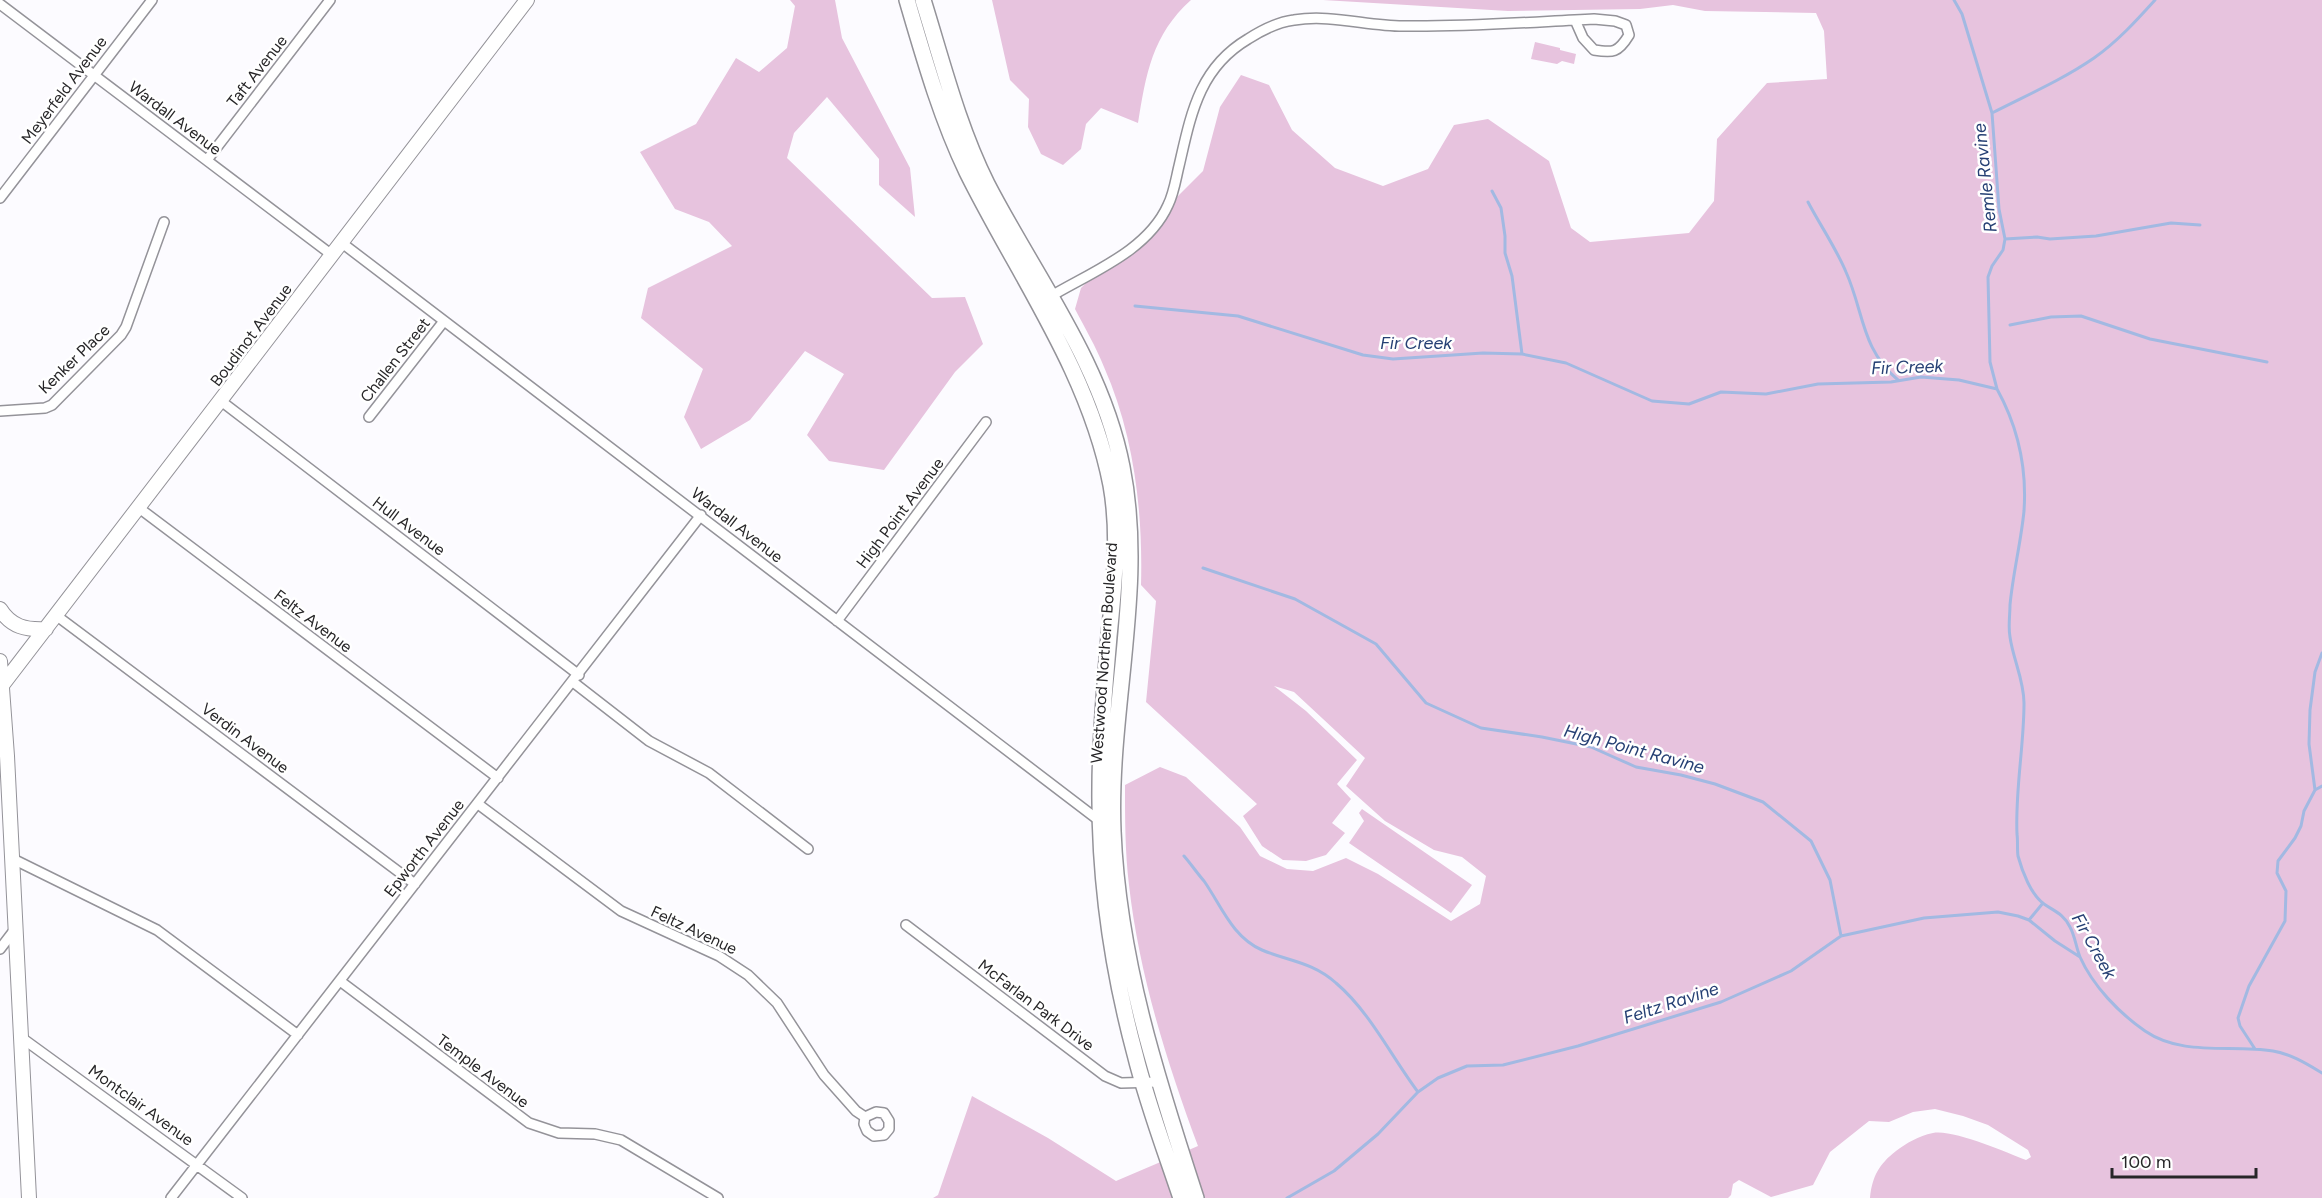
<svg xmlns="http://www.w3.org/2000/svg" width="2322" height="1198" viewBox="0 0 2322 1198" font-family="Figtree,sans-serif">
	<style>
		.green { fill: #e7c3de }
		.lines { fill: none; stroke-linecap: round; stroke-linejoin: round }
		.stream { stroke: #a2b9e2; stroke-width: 3 }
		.street-casing { stroke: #949399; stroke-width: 12 }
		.secondary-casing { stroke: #949399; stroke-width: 16 }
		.primary-casing { stroke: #949399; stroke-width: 18 }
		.street { stroke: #fff; stroke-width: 9 }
		.secondary { stroke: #fff; stroke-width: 14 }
		.primary { stroke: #fff; stroke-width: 15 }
		.labels { text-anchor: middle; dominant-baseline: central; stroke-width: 5; stroke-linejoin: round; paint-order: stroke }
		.street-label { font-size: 16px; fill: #272628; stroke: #fff }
		.water-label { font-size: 18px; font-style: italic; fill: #264074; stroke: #fff }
	</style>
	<rect width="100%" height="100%" fill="#fcfbff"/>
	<path class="green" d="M790 0H835L842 38 910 168 915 217 879 185V159L827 97 794 133 787 158 932 298 965 297 983 344 955 372 884 470 829 461 807 435 844 374 805 351 750 420 701 449 684 417 703 369 641 318 648 288 732 246 709 222 675 209 640 152 696 124 736 58 759 72 787 48 795 6Z
		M992 0H1191C1152 35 1146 74 1138 123L1101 108 1086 124 1081 149 1063 165 1041 154 1028 127 1029 99 1010 80Z
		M1323 0H2322V1198H1870C1872 1177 1879 1164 1896 1151 1907 1143 1918 1136 1933 1133 1953 1129 2005 1152 2026 1160L2031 1157 2028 1150 1988 1125 1963 1116 1935 1109 1913 1112 1889 1122 1869 1121 1830 1152 1813 1185 1771 1197 1739 1180 1733 1184 1731 1195 1728 1198H933L938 1195 972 1096 1048 1138 1116 1181 1198 1146C1167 1063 1139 974 1129 885 1125 852 1125 818 1125 785L1160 767 1186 777 1240 827 1260 856 1287 869 1313 871 1346 858 1378 874 1451 921 1480 904 1486 876 1462 857 1434 850 1385 821 1346 786 1365 758 1294 692 1274 686 1306 711 1357 760 1337 784 1351 799 1332 823 1345 833 1326 855 1306 861 1283 860 1262 846 1243 816 1257 804 1146 702 1156 601 1141 585C1143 511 1134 435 1104 367 1096 347 1085 328 1075 309L1081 288 1102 267 1132 248 1168 206 1203 171 1220 107 1241 75 1269 85 1292 130 1335 168 1383 186 1428 169 1454 125 1488 119 1549 161 1571 228 1590 242 1689 233 1714 201 1717 139 1767 83 1827 79 1824 31 1816 13 1705 11 1673 5 1640 9 1508 11Z
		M1535 42 1560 48V50L1576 54 1574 64 1562 61 1557 64 1531 59Z
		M1362 809 1472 885 1451 913 1349 843 1364 821 1359 813Z"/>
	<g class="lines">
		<path class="stream" d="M1954 0 1962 14 1992 113 1999 209 2005 239 2003 250 1992 266 1988 277 1990 362 1997 389
			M1992 113C2027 95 2062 80 2094 58 2117 42 2137 20 2155 0
			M1492 191 1501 208 1505 236V253L1512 276 1522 354
			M1808 202C1820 225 1836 248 1846 272 1864 312 1861 349 1898 380
			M2005 239 2037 237 2050 239 2096 236 2171 223 2200 225
			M1135 306 1238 316 1363 355 1393 359 1483 353 1522 354 1566 363 1652 401 1689 404 1721 392 1766 394 1818 384 1891 382 1921 377 1959 380 1997 389C2018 427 2027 468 2024 511 2021 542 2013 573 2010 605 2010 615 2008 627 2010 637 2013 659 2024 680 2024 703 2024 747 2015 790 2017 834 2018 841 2017 849 2018 856 2022 871 2031 895 2044 904 2054 911 2064 914 2070 927 2075 936 2076 947 2080 957 2093 986 2119 1013 2145 1031 2183 1057 2231 1044 2273 1051 2291 1054 2307 1064 2322 1073
			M2010 325 2051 317 2081 316 2150 339 2267 362
			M1203 568 1295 599 1376 644 1426 703 1481 728 1542 737 1591 747 1636 767 1681 775 1715 784 1763 802 1811 841 1830 880 1841 936
			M2315 790 2322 786
			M1184 856C1191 864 1197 873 1204 881 1221 905 1232 937 1262 950 1288 961 1313 962 1336 983 1370 1012 1391 1056 1418 1092
			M2029 920 2043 903
			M2255 1049 2240 1026 2238 1018 2249 986 2285 921 2286 891 2277 873 2278 861 2295 838 2301 826 2304 811 2315 790 2309 744 2310 710 2315 672 2322 653
			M1287 1198 1334 1171 1378 1134 1418 1092 1438 1078 1467 1066 1503 1065 1578 1046 1721 1002 1791 971 1841 936 1924 918 1998 912 2018 916 2029 920 2055 941 2080 957"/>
		<g class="street-casing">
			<path id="street" d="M0 4 332 255
				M207 160 330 0
				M0 198 152 0
				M342 243 1101 822
				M1048 298C1089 273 1147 252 1168 205 1174 193 1176 178 1179 166 1191 114 1199 68 1248 39 1262 30 1278 22 1294 20 1331 14 1367 26 1403 26 1466 27 1531 22 1594 19L1615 21 1626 25 1629 35C1618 53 1613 53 1594 50L1583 38 1575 20
				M221 401 579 675
				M0 411 45 408 52 405 121 335 126 327 164 222
				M369 417 444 321
				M139 508 498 778
				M57 616 415 884
				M837 621 986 422
				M573 682 649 741 709 773 808 849
				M478 804 621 911 719 956 748 975 777 1003 824 1075 856 1111 865 1117 864 1124 867 1131 874 1136 884 1135 889 1129V1121L884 1113 876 1112 865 1117
				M13 859 157 930 298 1035
				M906 925 1105 1076 1121 1083 1158 1082
				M0 949 16 928
				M340 981 529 1123 559 1133 595 1134 621 1140 718 1198
				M22 1038 242 1198
				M171 1198 701 515"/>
		</g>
		<g class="secondary-casing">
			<path id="secondary" d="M0 609C11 627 26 630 46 629
				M0 661 7 756 29 1198
				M0 688 527 0"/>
		</g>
		<g class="primary-casing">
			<path id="primary" d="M907 0C924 58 941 118 967 172 1018 275 1089 371 1111 485 1120 535 1114 586 1109 636 1105 686 1100 736 1100 787 1099 876 1112 968 1135 1054 1147 1103 1165 1150 1181 1198
				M923 0C942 61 958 126 987 184 1035 277 1102 363 1122 467 1146 588 1108 709 1113 831 1118 957 1157 1079 1196 1198"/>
		</g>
		<use href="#street" class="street"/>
		<use href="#secondary" class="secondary"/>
		<use href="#primary" class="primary"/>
	</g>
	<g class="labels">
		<g class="street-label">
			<text transform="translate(257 71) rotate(-52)">Taft Avenue</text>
			<text transform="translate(64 90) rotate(-53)">Meyerfeld Avenue</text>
			<text transform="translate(175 118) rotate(37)">Wardall Avenue</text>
			<text transform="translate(251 335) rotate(-53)">Boudinot Avenue</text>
			<text transform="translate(74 359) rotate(-44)">Kenker Place</text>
			<text transform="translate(395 360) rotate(-52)">Challen Street</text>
			<text transform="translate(900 513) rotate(-53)">High Point Avenue</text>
			<text transform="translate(737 525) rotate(38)">Wardall Avenue</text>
			<text transform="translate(409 526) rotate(37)">Hull Avenue</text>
			<text transform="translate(313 621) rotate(37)">Feltz Avenue</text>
			<text transform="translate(1104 653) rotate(-86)">Westwood Northern Boulevard</text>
			<text transform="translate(245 738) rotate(37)">Verdin Avenue</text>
			<text transform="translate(424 848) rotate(-52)">Epworth Avenue</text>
			<text transform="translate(694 930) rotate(25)">Feltz Avenue</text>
			<text transform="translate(1036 1005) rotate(37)">McFarlan Park Drive</text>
			<text transform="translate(483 1071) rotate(37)">Temple Avenue</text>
			<text transform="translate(141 1105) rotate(36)">Montclair Avenue</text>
		</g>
		<g class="water-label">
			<text transform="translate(1985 178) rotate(-96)">Remle Ravine</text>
			<text x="1416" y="343">Fir Creek</text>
			<text transform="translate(1907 367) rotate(-2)">Fir Creek</text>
			<text transform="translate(1634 749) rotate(15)">High Point Ravine</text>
			<text transform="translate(2094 946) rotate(61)">Fir Creek</text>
			<text transform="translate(1671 1003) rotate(-18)">Feltz Ravine</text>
		</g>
	</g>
	<path d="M2112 1168v9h144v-9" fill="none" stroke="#272628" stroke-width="3"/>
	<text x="2121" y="1168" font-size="18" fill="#272628" stroke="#ffffff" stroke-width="4.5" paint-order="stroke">100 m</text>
</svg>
